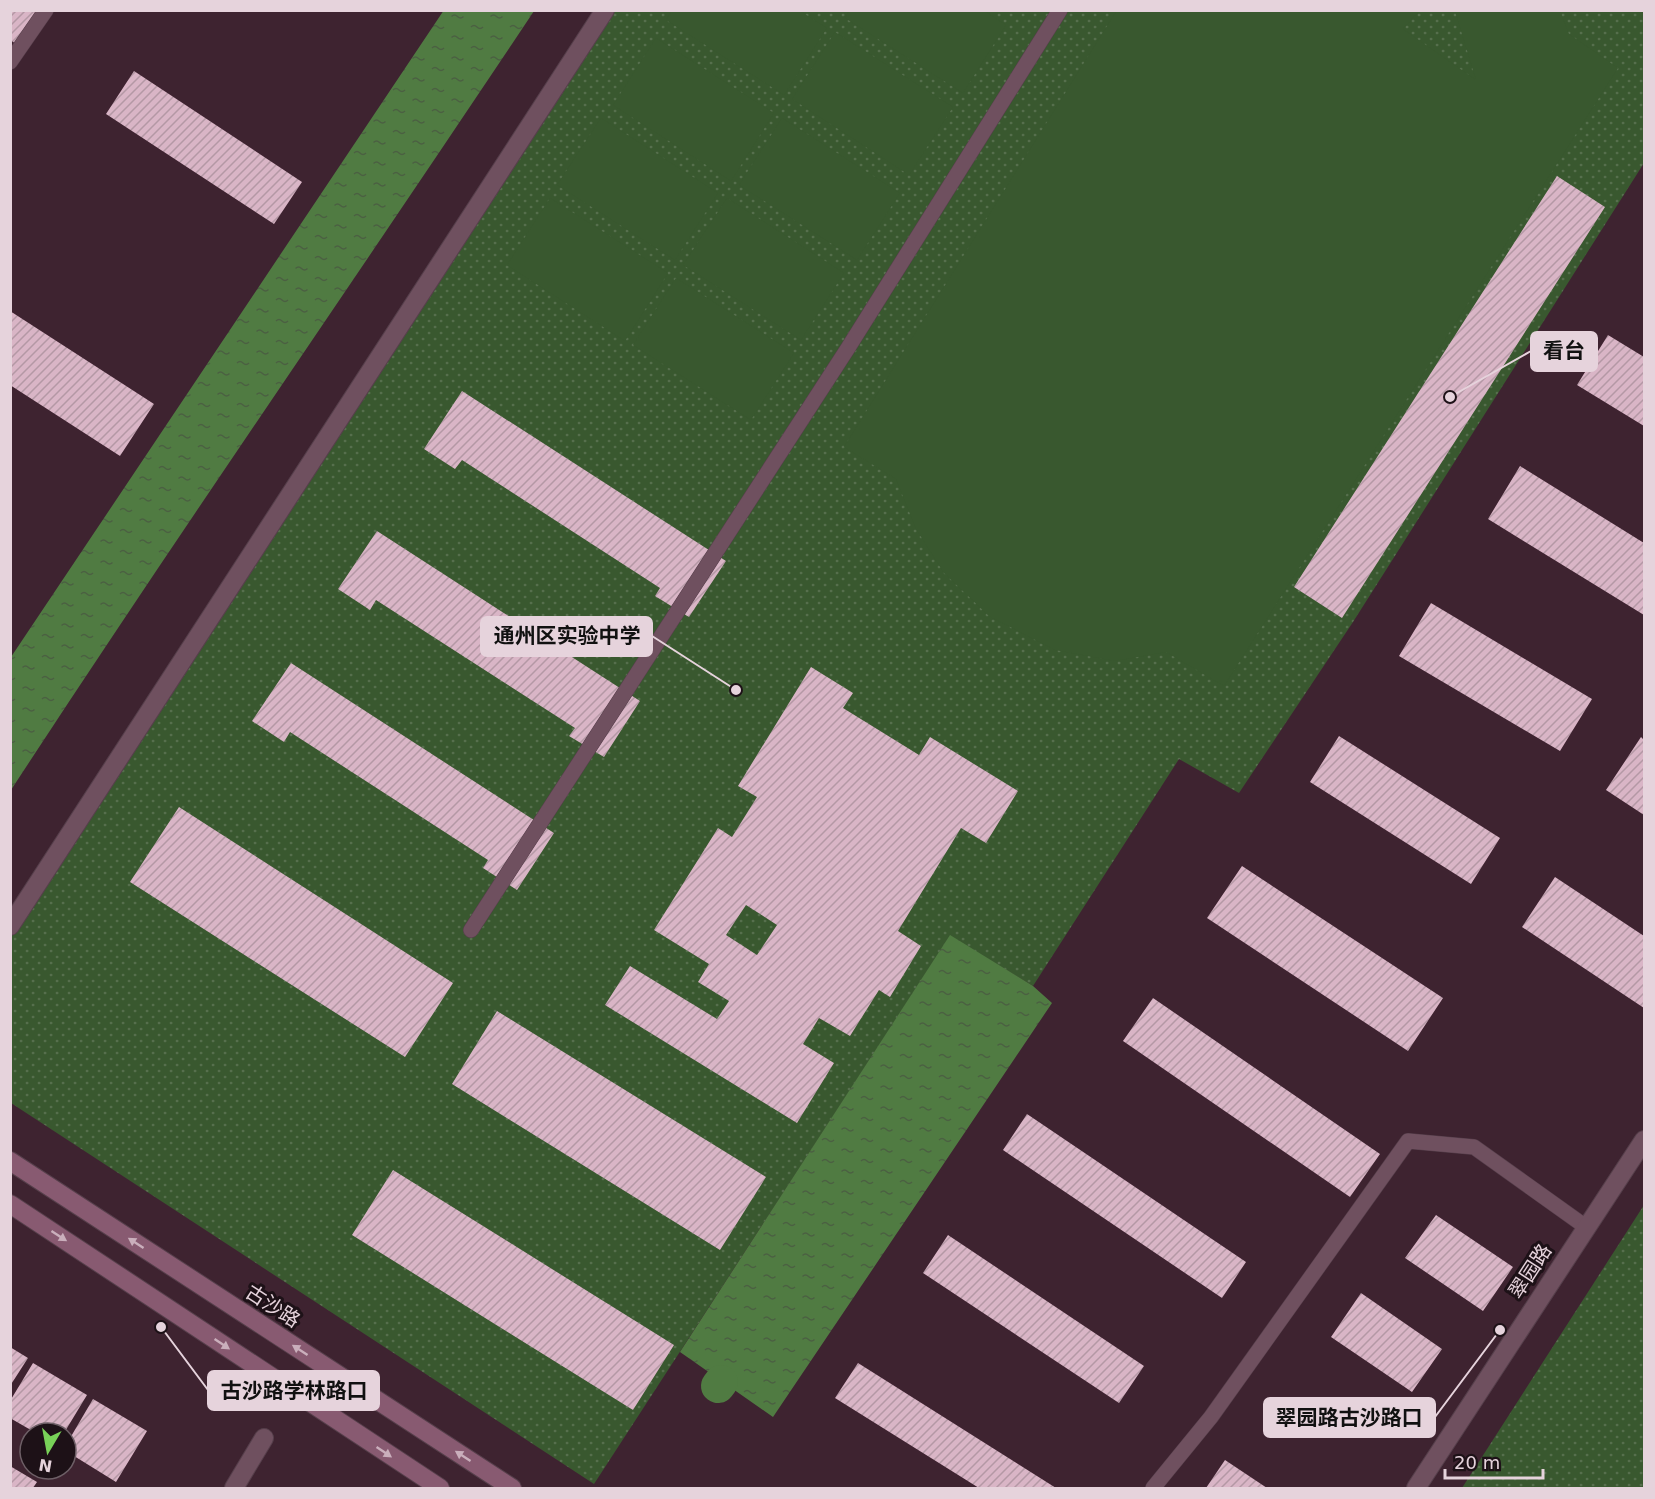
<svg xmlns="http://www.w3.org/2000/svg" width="1655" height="1499" viewBox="0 0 1655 1499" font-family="'DejaVu Sans','Noto Sans SC',sans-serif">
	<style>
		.grass { fill: url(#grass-dots) }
		.pitch { fill: #39582f }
		.water { fill: url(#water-ripples) }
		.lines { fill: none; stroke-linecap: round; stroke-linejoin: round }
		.canal { stroke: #507b42; stroke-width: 34 }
		.building { fill: url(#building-hatch); fill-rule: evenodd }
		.service-casing { stroke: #563f4b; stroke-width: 16 }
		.minor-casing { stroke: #563f4b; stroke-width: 20 }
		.tertiary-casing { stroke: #563f4b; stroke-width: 20 }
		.secondary-casing { stroke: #563f4b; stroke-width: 20 }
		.service { stroke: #6f505f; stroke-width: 15 }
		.minor { stroke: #6f505f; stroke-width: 18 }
		.tertiary { stroke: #6f505f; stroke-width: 18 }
		.secondary { stroke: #885a71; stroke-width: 18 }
		.oneway { fill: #caafbc }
		.labels { text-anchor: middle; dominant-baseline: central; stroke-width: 6; stroke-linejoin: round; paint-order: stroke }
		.street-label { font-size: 20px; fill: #e6d3dc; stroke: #1d1117 }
		.leader { fill: none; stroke: #e6d3dc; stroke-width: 2 }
		.callout-dot { fill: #e6d3dc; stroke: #1d1117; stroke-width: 2 }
		.callout { fill: #e6d3dc; stroke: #e6d3dc; stroke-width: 2 }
		.callout-label { font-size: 21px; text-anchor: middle; font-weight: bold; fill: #111 }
	</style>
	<defs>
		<pattern id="grass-dots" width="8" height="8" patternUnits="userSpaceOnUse" patternTransform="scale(1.5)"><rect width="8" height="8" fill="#39582f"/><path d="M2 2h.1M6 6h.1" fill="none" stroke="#566f4d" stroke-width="1.8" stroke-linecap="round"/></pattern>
		<pattern id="water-ripples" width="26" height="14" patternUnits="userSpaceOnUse" patternTransform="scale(1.5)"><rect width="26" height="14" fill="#507b42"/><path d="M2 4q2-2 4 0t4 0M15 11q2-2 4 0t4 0" fill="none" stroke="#4b6042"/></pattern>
		<pattern id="building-hatch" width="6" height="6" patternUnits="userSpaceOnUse" patternTransform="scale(1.5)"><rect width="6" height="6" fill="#d9b5c6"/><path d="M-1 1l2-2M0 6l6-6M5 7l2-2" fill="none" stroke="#b498a5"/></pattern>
	</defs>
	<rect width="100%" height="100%" fill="#3e2330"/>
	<path class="grass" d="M605 11H1644V163L1353 622 1239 793 1179 759 1033 986 950 936 594 1484 11 1103 10 926Z
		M1644 1205V1488H1462Z"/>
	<path class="pitch" d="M672 10 800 11 827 28 784 95 666 20Z
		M983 10 1006 25 963 93 845 18 849 11Z
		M1117 10 1419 11 1403 29 1476 80 1455 11H1560L1569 34 1618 68 1224 686 1166 652 1115 661 1055 650 989 616 944 573 916 529 896 479 844 447Z
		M835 32 953 107 909 175 792 99Z
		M656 38 774 113 731 181 613 105Z
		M601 118 718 193 675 260 557 185Z
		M782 118 900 193 857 260 739 185Z
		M550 198 668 273 625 341 507 265Z
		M727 198 844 273 801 340 683 265Z
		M676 278 794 353 751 420 633 345Z"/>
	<path class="water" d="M444 10 534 11C361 271 182 528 11 790V657Z
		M950 935 1033 986 1052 1003 773 1417 680 1352Z"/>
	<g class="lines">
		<path class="canal" d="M718 1386 721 1382"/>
	</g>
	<path class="building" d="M10 10H49L24 49 10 40Z
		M134 71 302 182 274 224 106 114Z
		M1557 176 1605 207 1342 618 1294 587Z
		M10 311 154 404 120 456 10 385Z
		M1608 335 1644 357V426L1577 385Z
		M462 391 726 561 689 617 655 596 660 588 462 460 455 469 424 449Z
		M1520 466 1644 543V615L1488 519Z
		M377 531 640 701 604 757 569 736 575 728 376 600 370 610 338 589Z
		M1431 603 1592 699 1560 751 1399 656Z
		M291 663 554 833 517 890 483 868 488 860 290 732 284 742 252 721Z
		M811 667 853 693 843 708 919 755 930 737 1018 791 986 843 961 828 898 931 921 946 890 997 879 990 850 1036 819 1018 803 1044 834 1063 797 1123 605 1005 630 966 717 1019 729 1001 698 982 709 964 654 930 718 828 732 837 757 797 738 786ZM746 905 777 925 757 955 726 935Z
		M1339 736 1500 838 1471 884 1310 782Z
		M1641 737 1644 740V815L1606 790Z
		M179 807 453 983 405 1057 130 882Z
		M1242 866 1443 998 1408 1051 1207 918Z
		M1555 877 1644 936V1008L1522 927Z
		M1153 998 1380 1154 1350 1197 1123 1041Z
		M497 1011 766 1177 720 1250 452 1084Z
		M1027 1114 1246 1262 1222 1298 1003 1150Z
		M393 1170 674 1345 633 1410 352 1235Z
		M1436 1215 1513 1267 1483 1311 1405 1258Z
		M948 1235 1144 1366 1119 1403 923 1273Z
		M1361 1293 1442 1349 1412 1392 1331 1337Z
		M10 1347 28 1358 10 1386Z
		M33 1363 87 1395 64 1433H36L10 1418V1401Z
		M858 1363 1056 1488H979L835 1398Z
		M93 1399 147 1431 116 1482 66 1451V1445Z
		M1225 1460 1267 1488H1206Z
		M10 1466 37 1482 33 1488H10Z"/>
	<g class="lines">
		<g class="service-casing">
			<path id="service" d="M10 62 46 10
				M471 930 848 348 1060 10
				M1153 1488 1211 1417 1408 1141 1474 1147 1586 1227"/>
		</g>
		<g class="minor-casing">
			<path id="minor" d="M10 926 605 10
				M234 1488 264 1438"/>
		</g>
		<g class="tertiary-casing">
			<path id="tertiary" d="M1416 1488 1644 1140"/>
		</g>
		<g class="secondary-casing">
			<path id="secondary" d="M10 1161 512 1488
				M10 1204 440 1488"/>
		</g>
		<use href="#service" class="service"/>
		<use href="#minor" class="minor"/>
		<use href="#tertiary" class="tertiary"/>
		<use href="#secondary" class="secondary"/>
	</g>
	<defs><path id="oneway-solid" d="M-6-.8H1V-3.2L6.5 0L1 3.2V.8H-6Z" transform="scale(1.5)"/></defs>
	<g class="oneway">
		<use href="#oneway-solid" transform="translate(59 1236) rotate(33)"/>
		<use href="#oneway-solid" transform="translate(136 1243) rotate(-147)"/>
		<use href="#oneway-solid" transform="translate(222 1344) rotate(34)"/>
		<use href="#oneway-solid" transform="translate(300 1350) rotate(-147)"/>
		<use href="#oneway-solid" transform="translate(384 1452) rotate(34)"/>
		<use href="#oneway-solid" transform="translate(463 1456) rotate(-147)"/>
	</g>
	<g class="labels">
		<g class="street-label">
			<text transform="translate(1530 1271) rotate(-57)">翠园路</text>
			<text transform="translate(273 1306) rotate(33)">古沙路</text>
		</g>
	</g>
	<path class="leader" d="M1450 397L1531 351M736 690L652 636M161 1327L208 1390M1500 1330L1435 1417"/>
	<g class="callout-dot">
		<circle cx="1450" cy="397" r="6"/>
		<circle cx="736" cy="690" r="6"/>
		<circle cx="161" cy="1327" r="6"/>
		<circle cx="1500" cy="1330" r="6"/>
	</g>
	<g class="callout">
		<rect x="1531" y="332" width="66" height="39" rx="6"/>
		<rect x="481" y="617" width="171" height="39" rx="6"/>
		<rect x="208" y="1371" width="171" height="39" rx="6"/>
		<rect x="1264" y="1398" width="171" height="39" rx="6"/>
	</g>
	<g class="callout-label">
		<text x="1564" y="358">看台</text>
		<text x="567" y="643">通州区实验中学</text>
		<text x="294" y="1398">古沙路学林路口</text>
		<text x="1349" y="1425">翠园路古沙路口</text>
	</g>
	<rect width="1655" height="1499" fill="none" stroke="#e6d3dc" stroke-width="24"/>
	<g transform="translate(48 1451) rotate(190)"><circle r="28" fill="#1d1117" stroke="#6d5f66" stroke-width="1.5"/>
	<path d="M0-4.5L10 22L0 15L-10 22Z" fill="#78d158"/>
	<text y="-9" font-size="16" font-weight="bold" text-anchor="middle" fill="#e6d3dc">N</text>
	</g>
	<path d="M1445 1469v9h98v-9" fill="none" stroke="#e6d3dc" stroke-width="3"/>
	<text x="1454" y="1469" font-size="18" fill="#e6d3dc" stroke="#1d1117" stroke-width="4.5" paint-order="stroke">20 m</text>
</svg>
